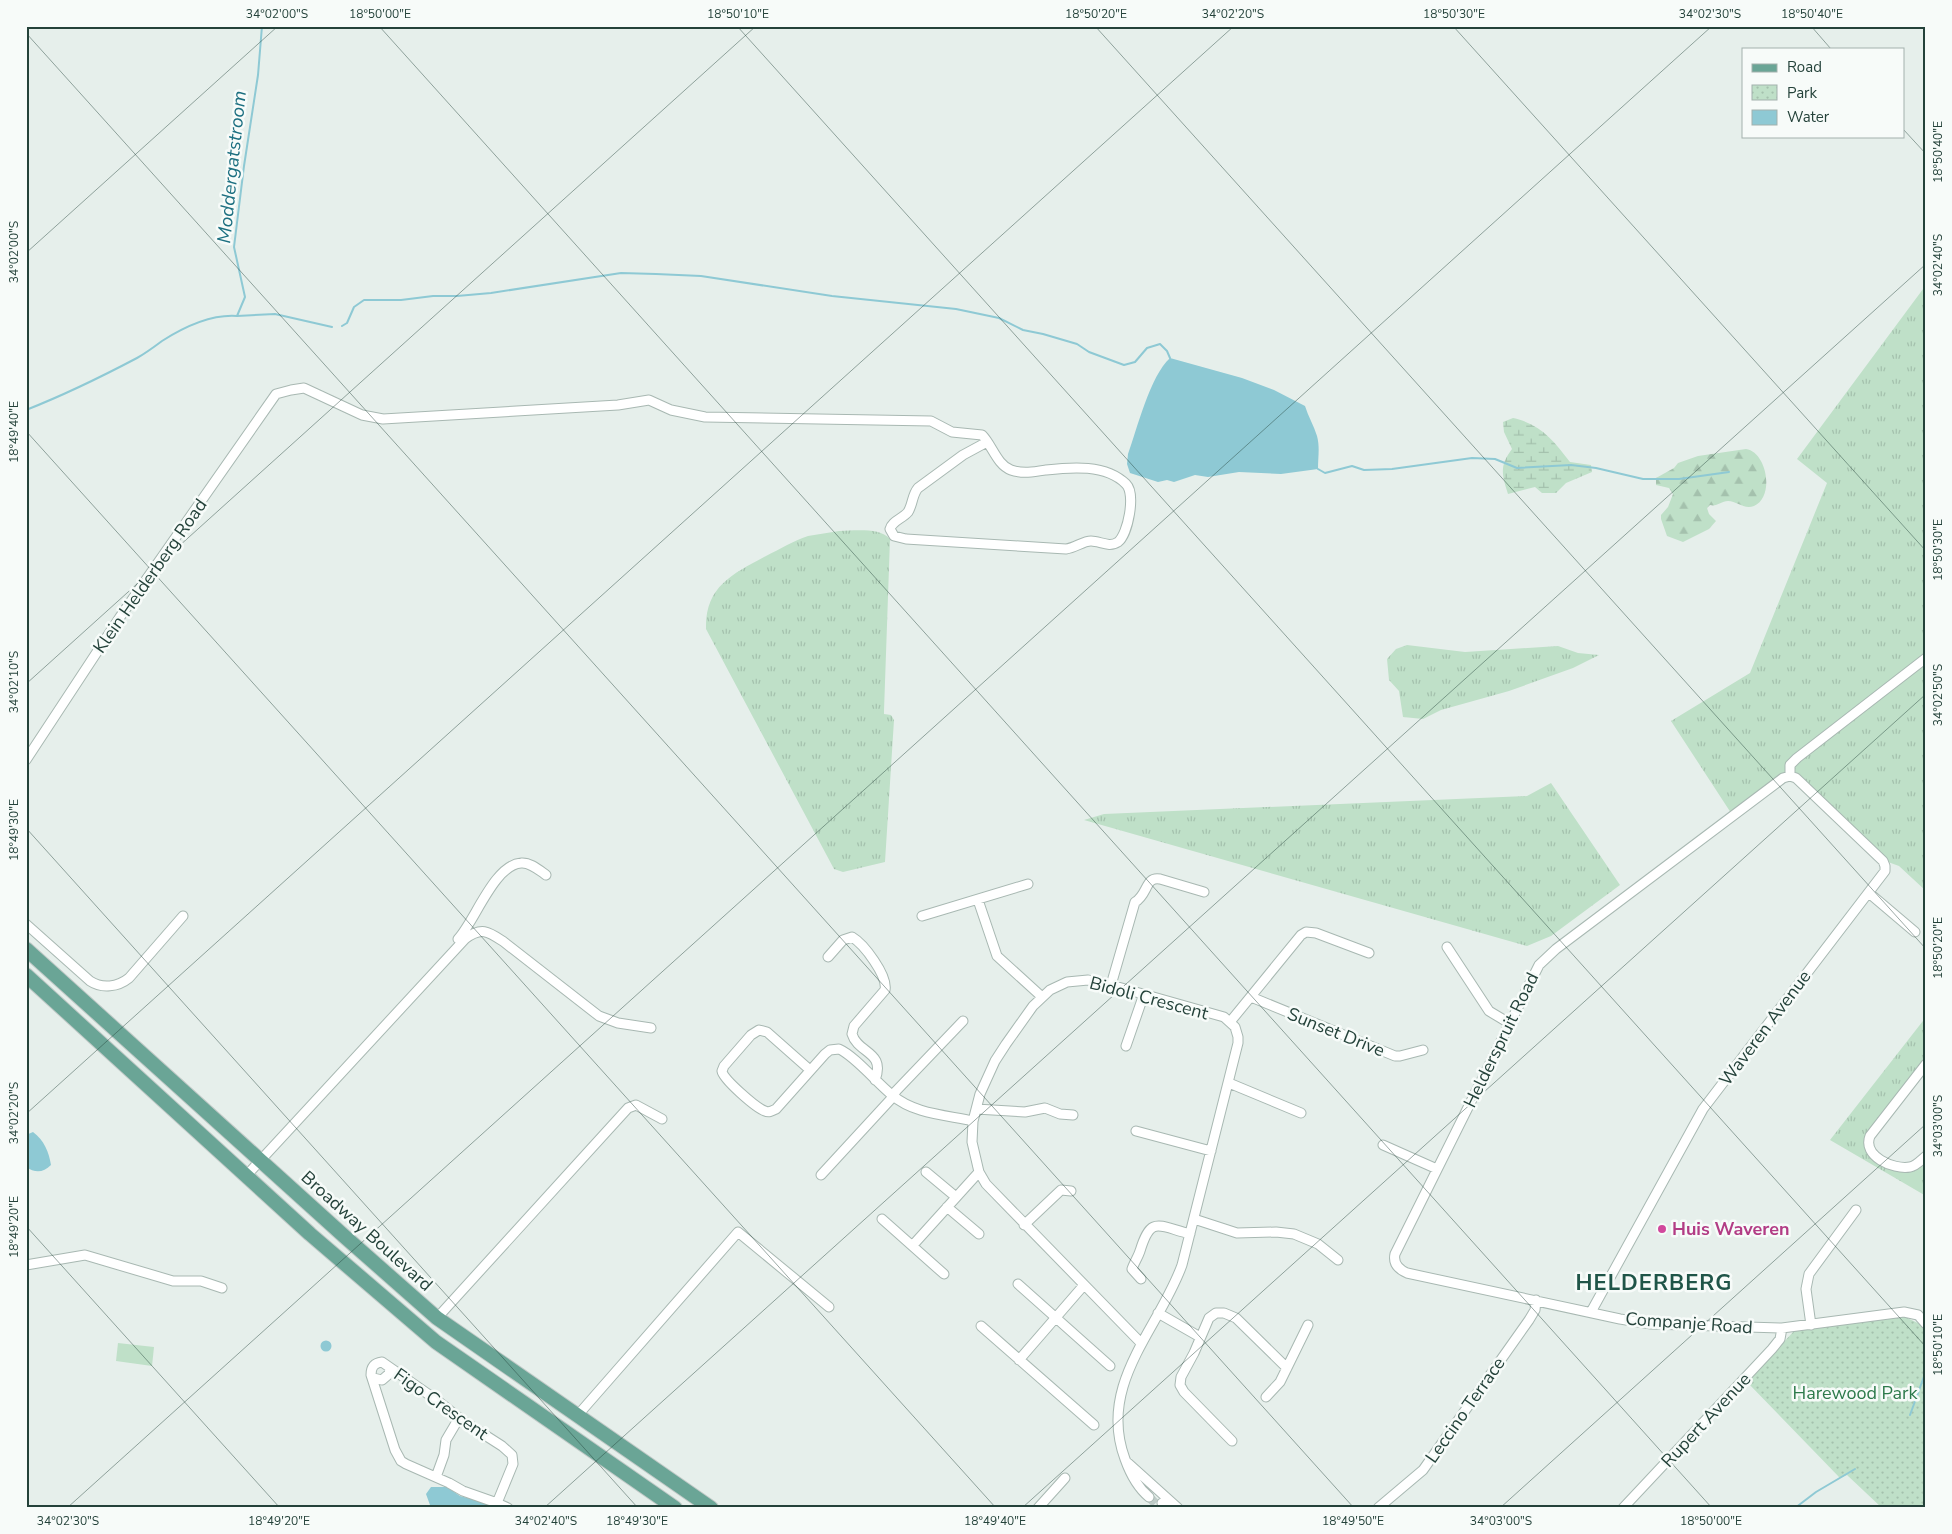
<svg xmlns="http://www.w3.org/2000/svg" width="1952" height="1534" viewBox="0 0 1952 1534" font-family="'Nunito Sans',sans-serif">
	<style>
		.grass { fill: url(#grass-tufts) }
		.forest { fill: url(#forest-firs) }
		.wetland { fill: url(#wetland-marsh) }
		.park { fill: url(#park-dots) }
		.garden { fill: #bfe0c8 }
		.water { fill: #8ec9d4 }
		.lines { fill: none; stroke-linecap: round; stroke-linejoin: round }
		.stream { stroke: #8ec9d4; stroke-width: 2 }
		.street-tunnel { stroke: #bfccc8; stroke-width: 9; stroke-dasharray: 9 4.5; stroke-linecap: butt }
		.street-casing { stroke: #a8b8b2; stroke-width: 11 }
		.primary-casing { stroke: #c2cac8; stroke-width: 16 }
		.street { stroke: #fff; stroke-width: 9 }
		.primary { stroke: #6aa596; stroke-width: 14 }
		.ticks { fill: none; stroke: #24423a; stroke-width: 1; stroke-opacity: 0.45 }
		.hotel-dot { fill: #d1479c; stroke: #f7fbf9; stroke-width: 2 }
		.labels { text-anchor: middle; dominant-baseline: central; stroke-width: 5; stroke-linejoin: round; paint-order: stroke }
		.street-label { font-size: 18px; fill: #24423a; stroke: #f7fbf9 }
		.hotel-label { font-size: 18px; font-weight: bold; fill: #b23c85; stroke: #f7fbf9; text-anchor: start }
		.park-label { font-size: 18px; fill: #2d7a4b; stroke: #f7fbf9 }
		.water-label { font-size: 19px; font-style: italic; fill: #1c6f80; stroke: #f7fbf9 }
		.district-label { font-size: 22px; font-weight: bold; letter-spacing: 1px; fill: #1f5548; stroke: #f7fbf9 }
		.neatline { fill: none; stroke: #24423a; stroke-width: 2 }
		.ticks-label { font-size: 12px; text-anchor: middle; fill: #24423a }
	</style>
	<defs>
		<pattern id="grass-tufts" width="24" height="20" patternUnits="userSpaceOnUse" patternTransform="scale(1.25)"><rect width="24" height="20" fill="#bfe0c8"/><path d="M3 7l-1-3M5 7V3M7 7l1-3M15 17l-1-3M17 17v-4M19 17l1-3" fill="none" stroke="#a4c1ad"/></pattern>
		<pattern id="forest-firs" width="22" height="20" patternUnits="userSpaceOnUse" patternTransform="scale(1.25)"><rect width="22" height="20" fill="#bfe0c8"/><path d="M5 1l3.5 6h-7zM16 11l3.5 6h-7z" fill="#a4c1ad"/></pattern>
		<pattern id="wetland-marsh" width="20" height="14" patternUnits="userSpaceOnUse" patternTransform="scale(1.25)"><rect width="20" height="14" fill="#bfe0c8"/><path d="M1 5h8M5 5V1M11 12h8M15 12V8" fill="none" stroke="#a4c1ad"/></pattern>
		<pattern id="park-dots" width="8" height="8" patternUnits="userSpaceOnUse" patternTransform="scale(1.25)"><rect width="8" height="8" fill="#bfe0c8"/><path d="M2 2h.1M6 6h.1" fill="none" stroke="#a4c1ad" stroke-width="1.8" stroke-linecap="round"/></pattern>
	</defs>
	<rect width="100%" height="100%" fill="#e6efeb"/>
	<path class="grass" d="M1926 285V658L1797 758 1790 776 1733 816 1671 721 1750 673 1827 483 1797 459Z
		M839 531C854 531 879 527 890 539L884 711V714L891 715 894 720 885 862 843 872 834 869 706 629C705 586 733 574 766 556 780 549 793 541 808 536 818 534 829 533 839 531Z
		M1407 645 1465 652 1558 646 1578 653 1599 655 1573 668 1509 691 1441 710 1423 719 1403 717 1399 691 1389 680 1387 659 1396 649Z
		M1926 662V891L1899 866 1888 862 1793 772V765Z
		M1551 783 1620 885 1551 936 1527 946 1084 820 1104 814 1527 796Z
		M1926 1017V1064L1870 1136 1873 1154 1908 1168 1926 1156V1196L1830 1140Z"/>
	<path class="forest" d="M1746 449C1767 452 1775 497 1754 506 1744 510 1737 501 1728 501 1721 501 1717 507 1710 505L1707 508 1709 514 1716 521 1709 529 1683 542 1667 536 1661 519V515L1668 507 1673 494 1669 488 1656 485V478L1674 468 1678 463 1698 456Z"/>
	<path class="wetland" d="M1513 418C1541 424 1553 440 1570 462L1591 465 1592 472 1566 483 1556 493H1542L1535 487 1508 494C1502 475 1499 466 1512 449L1504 432 1503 422Z"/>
	<path class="park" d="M1903 1316 1922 1325 1926 1331V1508H1882L1847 1475 1840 1478 1747 1382 1794 1331Z"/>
	<path class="garden" d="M118 1343 154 1347 152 1366 116 1361Z"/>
	<path class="water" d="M1170 358 1242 378 1274 390 1305 406C1308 416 1314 426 1317 436 1320 447 1318 457 1318 469L1281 474 1239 472 1208 477 1195 475 1174 482 1167 480 1158 482 1130 473 1127 464 1128 454C1137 429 1150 376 1170 358Z
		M33 1132C44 1140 49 1152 51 1165 43 1173 35 1173 26 1167V1135Z
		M320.5 1346a5.5 5.5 0 1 1 11 0a5.5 5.5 0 1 1-11 0Z
		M431 1487H447L460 1496 490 1504 491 1508H438L430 1505 426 1494Z"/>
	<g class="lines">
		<path class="stream" d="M237 316 275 314 332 327
			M342 326 347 323 354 307 364 300H401L433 296H457L491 293 621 273 656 274 701 276 832 296 956 309 999 318 1023 330 1043 334 1077 344 1089 352 1124 365 1135 362 1147 348 1160 344 1167 351 1170 358
			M26 410C64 395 101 377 137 358 146 353 154 347 162 341 184 327 210 314 237 316L245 297 234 247 244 166 258 75 262 26
			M1318 469 1325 473 1352 466 1364 470 1392 469 1472 458 1495 459 1517 468 1571 465 1596 468 1643 479H1679L1729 472
			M1910 1415 1926 1371
			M1795 1508 1816 1492 1855 1469"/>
		<path class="street-tunnel" d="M1149 1497 1159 1507"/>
		<g class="street-casing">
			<path id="street" d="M26 760 120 617 276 394 291 390 304 388 362 415 383 419 618 405 649 400 671 410 705 417 931 421 952 432 982 435C992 445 997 465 1011 470 1023 474 1034 472 1046 470 1071 467 1106 464 1126 484 1136 494 1128 534 1118 542 1109 548 1100 541 1091 541 1083 541 1075 548 1066 549L906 539 894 536 890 529C892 521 902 519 908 512 913 504 912 495 918 488L963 455 987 442
				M1790 776 1783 778 1556 949 1539 965 1395 1254C1393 1263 1398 1269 1407 1273L1620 1319 1651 1324 1782 1328 1904 1312 1918 1315 1926 1324
				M1790 776V765L1797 758 1926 658
				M1869 893 1915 932
				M978 900 997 956 1041 996
				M922 916 1028 884
				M26 924 90 981C102 989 118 987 129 978L183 916
				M458 939C475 921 494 865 521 863 530 862 539 870 546 875
				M1447 947 1489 1011 1509 1023
				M828 957 843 940 852 937C864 944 888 976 885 990L854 1026 852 1034C858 1054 886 1051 875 1080
				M1111 985 1135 902C1148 895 1145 876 1160 879L1204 892
				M1251 997 1395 1056H1400L1423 1050
				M1230 1022 1301 935 1306 932 1316 933 1369 953
				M1126 1046 1144 994
				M1926 1064 1870 1136C1862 1156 1893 1170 1910 1167 1916 1166 1921 1160 1926 1156
				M810 1070 767 1032 759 1030 751 1035 724 1066 722 1071C723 1079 756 1108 765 1111 769 1113 772 1111 776 1109L825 1054 830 1050 839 1049C855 1056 877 1083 892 1095 914 1114 946 1115 973 1121
				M1229 1083 1301 1113
				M976 1109 1025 1112 1045 1108 1060 1114 1073 1115
				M1136 1131 1211 1151
				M1383 1145 1437 1169
				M926 1172 956 1197
				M821 1175 891 1099 896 1091 963 1021
				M246 1176 465 939C482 926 489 932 504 942L599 1016 618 1023 651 1028
				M947 1207 979 1234
				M882 1219 944 1274
				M1194 1219 1237 1233 1276 1232 1294 1234 1318 1244 1338 1260
				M1024 1225 1061 1190 1071 1191
				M913 1245 979 1172
				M26 1265 85 1255 173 1281H201L222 1288
				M1141 1279 1132 1269C1134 1263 1138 1257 1140 1251 1151 1215 1158 1226 1190 1234
				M1018 1284 1110 1366
				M1591 1312 1703 1109 1885 871V866L1883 861 1796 778 1790 776
				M1158 1313 1200 1337
				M437 1318 628 1108 636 1105 662 1119
				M1811 1325 1806 1289 1809 1274 1856 1210
				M981 1326 1094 1425
				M1141 1343 986 1184 979 1172 972 1142 973 1121 980 1094 995 1061 1006 1044 1033 1006 1050 990 1067 982 1088 980 1111 985 1224 1017 1235 1027 1238 1037V1043L1182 1265C1159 1329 1097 1384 1125 1459 1130 1473 1137 1487 1149 1497
				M1019 1360 1084 1285
				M382 1362 438 1401 463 1421 502 1446 512 1455 513 1464 497 1503 463 1491 449 1483 406 1464 401 1461 395 1450 371 1375C371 1367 374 1363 382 1362Z
				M373 1378 382 1380 389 1374 390 1369
				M1266 1397 1280 1382 1308 1325
				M577 1416 738 1232 829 1307
				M1232 1441 1184 1392 1180 1385 1181 1377 1194 1353 1209 1318 1216 1313H1224L1236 1318 1287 1368
				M1128 1463 1178 1508
				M436 1477 444 1455 446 1440 459 1418
				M497 1503 508 1508
				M1162 1503 1166 1508
				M1038 1508 1065 1478
				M1378 1508 1423 1470 1529 1320 1535 1310 1536 1300
				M1623 1508 1772 1349 1780 1339 1782 1328"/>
		</g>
		<g class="primary-casing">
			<path id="primary" d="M26 949 344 1236 437 1318 711 1508
				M26 975 310 1234 436 1342 675 1508"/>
		</g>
		<use href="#street" class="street"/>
		<use href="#primary" class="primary"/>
	</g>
	<path class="ticks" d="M379 26 1712 1508M737 26 1926 1347M1095 26 1926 949M1453 26 1926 551M1811 26 1831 49M26 33 1354 1508M1903 129 1926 154M26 253 278 26M26 431 996 1508M26 684 756 26M26 828 638 1508M26 1114 1234 26M26 1226 280 1508M67 1508 1712 26M544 1508 1926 264M1022 1508 1926 694M1500 1508 1926 1124"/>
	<circle class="hotel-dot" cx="1662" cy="1229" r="5"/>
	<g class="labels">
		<g class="street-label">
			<text transform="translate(150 576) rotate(-55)">Klein Helderberg Road</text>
			<text transform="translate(1149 998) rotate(15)">Bidoli Crescent</text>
			<text transform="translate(1765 1028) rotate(-53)">Waveren Avenue</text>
			<text transform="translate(1336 1032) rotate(22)">Sunset Drive</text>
			<text transform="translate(1501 1040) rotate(-64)">Helderspruit Road</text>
			<text transform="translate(367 1231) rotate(42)">Broadway Boulevard</text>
			<text transform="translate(1689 1323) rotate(4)">Companje Road</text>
			<text transform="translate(441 1404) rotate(35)">Figo Crescent</text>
			<text transform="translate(1465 1410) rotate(-55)">Leccino Terrace</text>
			<text transform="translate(1706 1420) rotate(-47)">Rupert Avenue</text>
		</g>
		<g class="hotel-label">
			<text x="1672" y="1229">Huis Waveren</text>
		</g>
		<g class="park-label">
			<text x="1855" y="1393">Harewood Park</text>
		</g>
		<g class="water-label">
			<text transform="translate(232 167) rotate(-84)">Moddergatstroom</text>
		</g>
		<g class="district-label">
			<text x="1654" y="1283">HELDERBERG</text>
		</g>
	</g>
	<rect width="1952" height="1534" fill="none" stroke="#f7fbf9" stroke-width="55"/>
	<rect x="1742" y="48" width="162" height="90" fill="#f7fbf9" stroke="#a3b1ad"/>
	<rect x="1752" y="64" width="25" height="8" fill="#6aa596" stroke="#a3b1ad"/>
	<text x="1787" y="72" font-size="15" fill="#24423a">Road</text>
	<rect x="1752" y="85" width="25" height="15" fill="url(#park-dots)" stroke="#a3b1ad"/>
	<text x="1787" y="98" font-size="15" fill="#24423a">Park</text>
	<rect x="1752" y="110" width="25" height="15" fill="#8ec9d4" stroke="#a3b1ad"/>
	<text x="1787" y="122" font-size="15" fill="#24423a">Water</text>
	<rect x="28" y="28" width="1896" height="1478" class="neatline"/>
	<g class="ticks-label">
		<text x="277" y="18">34°02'00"S</text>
		<text x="380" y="18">18°50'00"E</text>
		<text x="738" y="18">18°50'10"E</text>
		<text x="1096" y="18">18°50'20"E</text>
		<text x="1233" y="18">34°02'20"S</text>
		<text x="1454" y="18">18°50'30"E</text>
		<text x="1710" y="18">34°02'30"S</text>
		<text x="1812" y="18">18°50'40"E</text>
		<text transform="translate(1938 152) rotate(-90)" y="4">18°50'40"E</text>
		<text transform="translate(14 252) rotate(-90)" y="4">34°02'00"S</text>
		<text transform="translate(1938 265) rotate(-90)" y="4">34°02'40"S</text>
		<text transform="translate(14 432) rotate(-90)" y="4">18°49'40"E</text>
		<text transform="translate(1938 550) rotate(-90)" y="4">18°50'30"E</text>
		<text transform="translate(14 682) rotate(-90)" y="4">34°02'10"S</text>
		<text transform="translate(1938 695) rotate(-90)" y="4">34°02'50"S</text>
		<text transform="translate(14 830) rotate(-90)" y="4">18°49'30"E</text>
		<text transform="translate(1938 948) rotate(-90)" y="4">18°50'20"E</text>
		<text transform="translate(14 1113) rotate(-90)" y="4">34°02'20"S</text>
		<text transform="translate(1938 1126) rotate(-90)" y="4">34°03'00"S</text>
		<text transform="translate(14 1227) rotate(-90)" y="4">18°49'20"E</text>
		<text transform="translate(1938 1345) rotate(-90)" y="4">18°50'10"E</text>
		<text x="68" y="1525">34°02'30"S</text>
		<text x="279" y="1525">18°49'20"E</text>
		<text x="546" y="1525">34°02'40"S</text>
		<text x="637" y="1525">18°49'30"E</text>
		<text x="995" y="1525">18°49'40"E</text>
		<text x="1353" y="1525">18°49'50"E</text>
		<text x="1501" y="1525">34°03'00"S</text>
		<text x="1711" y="1525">18°50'00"E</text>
	</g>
</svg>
